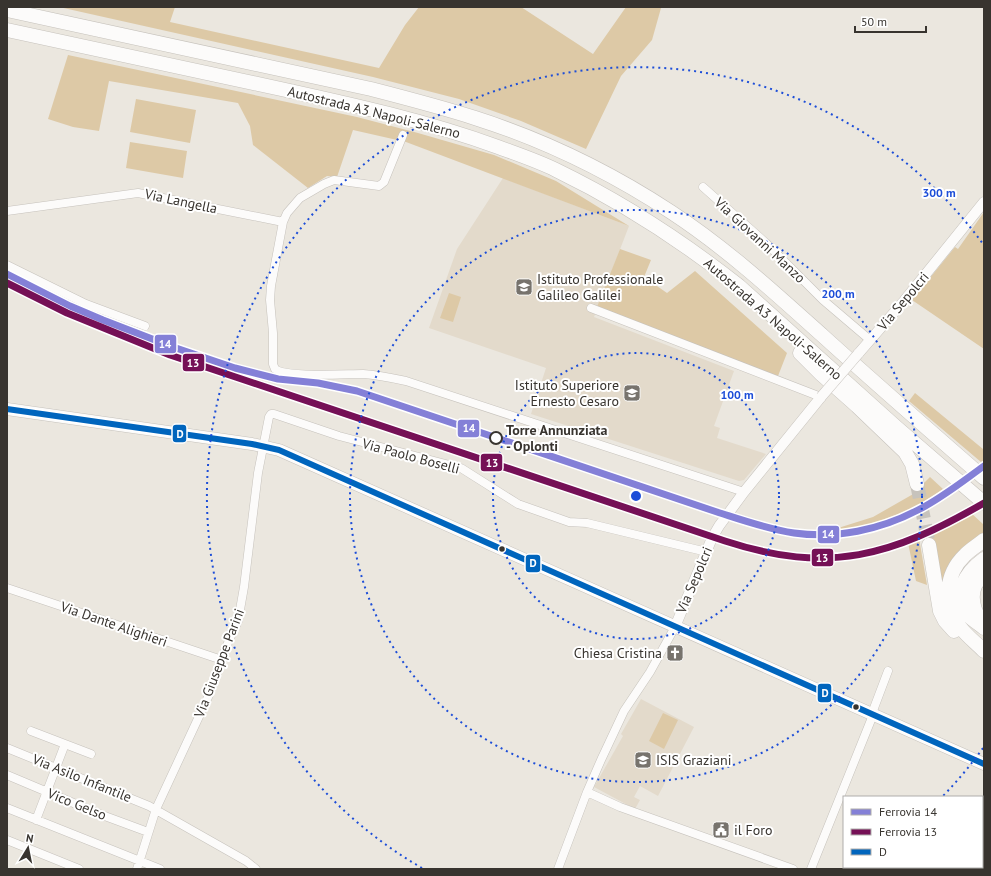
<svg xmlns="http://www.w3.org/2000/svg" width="991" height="876" viewBox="0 0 991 876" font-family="'PT Sans',sans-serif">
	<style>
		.built { fill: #e3dacb }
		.green { fill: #ddc9a6 }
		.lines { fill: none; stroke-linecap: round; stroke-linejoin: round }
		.motorway-tunnel { stroke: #c7c3bc; stroke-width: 14; stroke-dasharray: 14 7; stroke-linecap: butt }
		.minor-casing { stroke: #c6c2bc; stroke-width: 9 }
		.tertiary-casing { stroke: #c6c2bc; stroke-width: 11 }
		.primary-casing { stroke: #c6c2bc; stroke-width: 13 }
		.motorway-casing { stroke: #c6c2bc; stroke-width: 15 }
		.minor { stroke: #fcfbfa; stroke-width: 8 }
		.tertiary { stroke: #fcfbfa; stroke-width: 10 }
		.primary { stroke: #fcfbfa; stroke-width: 12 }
		.motorway { stroke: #fcfbfa; stroke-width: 14 }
		.tertiary-bridge-casing { stroke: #c6c2bc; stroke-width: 11; stroke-linecap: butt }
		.tertiary-bridge { stroke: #fcfbfa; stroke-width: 10 }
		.bus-1-casing { stroke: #fff; stroke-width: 9 }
		.bus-1 { stroke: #0065bd; stroke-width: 6 }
		.rail-1-casing { stroke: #fff; stroke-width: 10 }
		.rail-2-casing { stroke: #fff; stroke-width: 10 }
		.rail-1 { stroke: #8480d7; stroke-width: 7 }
		.rail-2 { stroke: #751056; stroke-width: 7 }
		.ring { fill: none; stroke: #1d4ed8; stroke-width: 2; stroke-dasharray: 2 4 }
		.stop-dot { fill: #fff; stroke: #38342f; stroke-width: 2 }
		.bus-dot { fill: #38342f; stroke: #fff; stroke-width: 1.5 }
		.labels { text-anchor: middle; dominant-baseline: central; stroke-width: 4; stroke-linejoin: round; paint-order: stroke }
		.street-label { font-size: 14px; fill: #38342f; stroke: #fff }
		.poi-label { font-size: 14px; fill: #38342f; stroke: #fff; text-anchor: start }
		.stop-label { font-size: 14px; font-weight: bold; fill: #38342f; stroke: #fff; text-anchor: start }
		.centre { fill: #1d4ed8; stroke: #fff; stroke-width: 2 }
		.ring-label { font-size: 12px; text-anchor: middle; font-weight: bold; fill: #1d4ed8; stroke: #fff; stroke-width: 4; stroke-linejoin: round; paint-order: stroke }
		.line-badge { stroke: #fff; stroke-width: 1.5 }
		.badge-label { font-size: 11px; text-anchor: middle; font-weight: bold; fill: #fff }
	</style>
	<rect width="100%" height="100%" fill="#ebe7df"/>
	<path class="built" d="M503 178 629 226 594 317 734 371 714 426 720 428 717 438 766 454 744 480 739 481 531 414 546 368 429 328 457 249Z
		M641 699 694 727 658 796 640 786 634 797 640 800 635 809 594 787 623 736 621 734Z"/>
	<path class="green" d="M59 7H175L170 22 379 68 405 25 419 7H521L593 54 626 7 661 8 652 40 621 76 586 149 521 121 459 99 373 77Z
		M68 55 357 117 418 133 494 155 556 181 629 226 406 142 353 130 337 177 327 176 308 188 253 145 250 126 238 103 109 81 99 131 73 127 48 119Z
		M136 99 196 110 190 143 130 132Z
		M130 142 187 151 183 178 126 168Z
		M984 212V349L912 300 955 247 958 249Z
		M620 249 651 260 644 277 667 293 695 271 787 353 778 376 597 307Z
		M449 293 461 297 453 322 440 318Z
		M915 393 983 449 984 448V460L981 462 909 401Z
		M930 477 943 489C899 520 858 535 804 532L835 529 873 517 915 493 912 486 922 485Z
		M970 512 984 525V532C962 551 947 559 941 589L934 544 930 534Z
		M919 538 927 585 916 581 908 543Z
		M663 713 678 720 664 749 649 741Z"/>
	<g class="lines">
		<path class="motorway-tunnel" d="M917 484 929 545"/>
		<g class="minor-casing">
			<path id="minor" d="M403 135 384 182 379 186 334 180 324 184 300 198 287 213 283 222 271 286 270 300 273 333V364L275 369C287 378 345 374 363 374 378 375 392 378 406 381L744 492
				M703 187 766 243 823 300 870 340
				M7 211 138 193 283 222
				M7 265 86 304 145 326
				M591 308 821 397
				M7 588 222 660
				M31 731 91 754
				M7 748 149 806 246 861 256 869
				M7 775 102 815 148 832
				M587 792 620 807 793 869
				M7 808 160 869
				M36 820 65 744
				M7 840 79 869
				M137 869 156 809 209 695 229 640 238 621 244 587 258 473 269 417 271 414H274L339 436 461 468 518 504 569 522 587 523 707 552
				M558 869 587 792 601 760 624 711 650 672 675 627
				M811 869 873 715 874 708 888 671"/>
		</g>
		<g class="tertiary-casing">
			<path id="tertiary" d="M858 354 904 301 984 202
				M675 627 712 538 719 526 744 492 821 397"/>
		</g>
		<g class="primary-casing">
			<path id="primary" d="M7 409 252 444 279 450 984 764"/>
		</g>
		<g class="motorway-casing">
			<path id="motorway" d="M7 10 371 89C406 98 441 107 475 118 544 140 610 172 671 212 726 248 774 292 823 336 876 384 930 431 984 478
				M7 30C98 49 189 69 281 89 354 105 427 121 498 147 517 154 538 161 556 170 622 202 682 241 739 286L896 427 984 503
				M800 353 821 374 857 406 905 452 912 464 917 484
				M984 540C978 545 971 549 965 555 945 574 942 606 960 627 967 636 976 643 984 651
				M929 545 940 611 945 621 954 631
				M984 559C966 572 950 596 969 616 973 620 979 624 984 628
				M981 621C971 606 968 587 984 575"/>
		</g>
		<use href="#minor" class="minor"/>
		<use href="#tertiary" class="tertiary"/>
		<use href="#primary" class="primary"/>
		<use href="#motorway" class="motorway"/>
		<g class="tertiary-bridge-casing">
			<path id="tertiary-bridge" d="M821 397 858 354"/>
		</g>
		<use href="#tertiary-bridge" class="tertiary-bridge"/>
		<g class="bus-1-casing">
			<path id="bus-1" d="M7 409 252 444 279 450 984 764"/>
		</g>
		<use href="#bus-1" class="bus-1"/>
		<g class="rail-1-casing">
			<path id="rail-1" d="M7 274 70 306 103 320 173 347 235 368 278 379 318 383 357 391 717 512C742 520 767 529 794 533 836 539 880 530 918 510 942 498 963 481 984 466"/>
		</g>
		<g class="rail-2-casing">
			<path id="rail-2" d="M7 283 67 313 170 355 725 541C829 575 892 556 984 503"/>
		</g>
		<use href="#rail-1" class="rail-1"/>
		<use href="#rail-2" class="rail-2"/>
	</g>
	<g class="ring">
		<circle cx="636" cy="496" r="143"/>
		<circle cx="636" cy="496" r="286"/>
		<path d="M983 748A429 429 0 0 1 942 797M422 868A429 429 0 1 1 983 244"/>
	</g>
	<defs>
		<g id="school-square" transform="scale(0.9)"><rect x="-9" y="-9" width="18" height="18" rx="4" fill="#77736d" stroke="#fff"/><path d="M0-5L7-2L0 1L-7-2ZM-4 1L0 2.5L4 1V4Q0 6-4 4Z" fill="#fff"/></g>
		<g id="church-square" transform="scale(0.9)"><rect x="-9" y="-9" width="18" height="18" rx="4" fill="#77736d" stroke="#fff"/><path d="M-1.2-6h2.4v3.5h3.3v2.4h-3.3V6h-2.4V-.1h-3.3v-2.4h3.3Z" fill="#fff"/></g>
		<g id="civic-square" transform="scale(0.9)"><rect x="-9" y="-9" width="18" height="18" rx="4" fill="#77736d" stroke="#fff"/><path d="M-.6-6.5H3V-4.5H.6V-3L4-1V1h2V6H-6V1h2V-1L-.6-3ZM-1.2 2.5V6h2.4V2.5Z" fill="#fff"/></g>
	</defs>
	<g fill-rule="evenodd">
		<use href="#school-square" x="524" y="287"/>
		<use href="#school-square" x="632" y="393"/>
		<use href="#church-square" x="675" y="653"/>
		<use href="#school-square" x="643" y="760"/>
		<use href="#civic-square" x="721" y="830"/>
	</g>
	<circle class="stop-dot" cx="496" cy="438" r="6"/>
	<g class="bus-dot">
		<circle cx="502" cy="549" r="3.5"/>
		<circle cx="856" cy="707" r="3.5"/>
	</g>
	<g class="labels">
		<g class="street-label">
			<text transform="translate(374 112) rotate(14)">Autostrada A3 Napoli-Salerno</text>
			<text transform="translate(181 201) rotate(12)">Via Langella</text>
			<text transform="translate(760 240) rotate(43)">Via Giovanni Manzo</text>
			<text transform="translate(903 301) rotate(-50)">Via Sepolcri</text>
			<text transform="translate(773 319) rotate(41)">Autostrada A3 Napoli-Salerno</text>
			<text transform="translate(411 456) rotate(15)">Via Paolo Boselli</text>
			<text transform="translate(694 580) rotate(-67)">Via Sepolcri</text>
			<text transform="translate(114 624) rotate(19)">Via Dante Alighieri</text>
			<text transform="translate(219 663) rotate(-69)">Via Giuseppe Parini</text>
			<text transform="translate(82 778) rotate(22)">Via Asilo Infantile</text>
			<text transform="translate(77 804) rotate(22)">Vico Gelso</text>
		</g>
		<g class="poi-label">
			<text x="537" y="279">Istituto Professionale<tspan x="537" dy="16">Galileo Galilei</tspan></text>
			<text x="619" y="385" text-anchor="end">Istituto Superiore<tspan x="619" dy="16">Ernesto Cesaro</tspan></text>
			<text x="662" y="653" text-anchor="end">Chiesa Cristina</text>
			<text x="656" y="760">ISIS Graziani</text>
			<text x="734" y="830">il Foro</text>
		</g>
		<g class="stop-label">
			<text x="506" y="430">Torre Annunziata<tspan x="506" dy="16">- Oplonti</tspan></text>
		</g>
	</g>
	<circle cx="636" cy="496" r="6" class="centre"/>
	<g class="ring-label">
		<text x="939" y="197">300 m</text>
		<text x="838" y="298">200 m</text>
		<text x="737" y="399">100 m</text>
	</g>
	<g class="line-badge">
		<rect x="154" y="334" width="23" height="20" rx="4" fill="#8480d7"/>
		<rect x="182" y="353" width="23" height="19" rx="4" fill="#751056"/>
		<rect x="457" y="419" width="23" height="19" rx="4" fill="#8480d7"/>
		<rect x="172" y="424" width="15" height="19" rx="4" fill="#0065bd"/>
		<rect x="480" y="453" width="23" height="19" rx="4" fill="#751056"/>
		<rect x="817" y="525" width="23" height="19" rx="4" fill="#8480d7"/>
		<rect x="811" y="548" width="23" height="19" rx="4" fill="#751056"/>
		<rect x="525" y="554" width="16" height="19" rx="4" fill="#0065bd"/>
		<rect x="817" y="683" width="15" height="20" rx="4" fill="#0065bd"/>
	</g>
	<g class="badge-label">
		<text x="165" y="348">14</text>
		<text x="193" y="367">13</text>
		<text x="469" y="432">14</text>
		<text x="180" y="438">D</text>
		<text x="492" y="467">13</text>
		<text x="828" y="538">14</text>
		<text x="822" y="562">13</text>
		<text x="533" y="567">D</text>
		<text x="825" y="697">D</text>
	</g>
	<rect width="991" height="876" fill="none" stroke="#38342f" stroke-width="16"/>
	<rect x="843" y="796" width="140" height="72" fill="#ffffff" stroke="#afaeac"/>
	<rect x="851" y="809" width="20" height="6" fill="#8480d7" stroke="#afaeac"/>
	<text x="879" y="816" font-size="12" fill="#38342f">Ferrovia 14</text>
	<rect x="851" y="829" width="20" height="6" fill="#751056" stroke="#afaeac"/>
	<text x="879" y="836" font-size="12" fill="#38342f">Ferrovia 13</text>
	<rect x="851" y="849" width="20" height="6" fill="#0065bd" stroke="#afaeac"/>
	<text x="879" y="856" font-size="12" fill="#38342f">D</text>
	<g transform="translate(28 848) rotate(10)" stroke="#ffffff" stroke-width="3" paint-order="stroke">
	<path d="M0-3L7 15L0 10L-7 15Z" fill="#38342f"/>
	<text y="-6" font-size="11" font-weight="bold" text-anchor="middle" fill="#38342f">N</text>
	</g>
	<path d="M855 26v6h71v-6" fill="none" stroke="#38342f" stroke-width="2"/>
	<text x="861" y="26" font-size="12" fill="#38342f" stroke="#ffffff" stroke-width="3" paint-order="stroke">50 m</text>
</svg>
